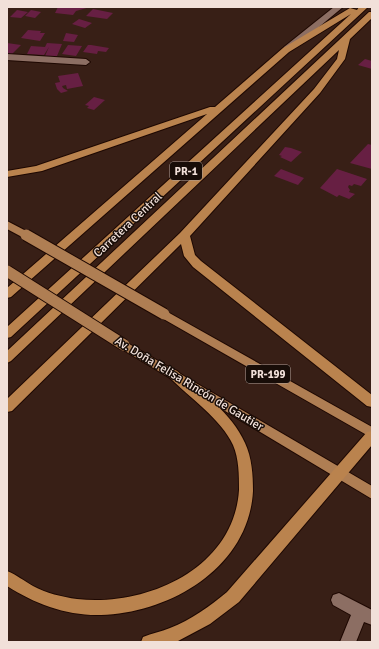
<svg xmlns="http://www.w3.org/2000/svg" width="379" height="649" viewBox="0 0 379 649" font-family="Signika,sans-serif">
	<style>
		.building { fill: #671f43 }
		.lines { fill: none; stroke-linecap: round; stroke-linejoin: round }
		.minor-casing { stroke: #1e0802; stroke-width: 2 }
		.primary-casing { stroke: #1e0802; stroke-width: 2 }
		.trunk-casing { stroke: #1e0802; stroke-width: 2 }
		.minor { fill: #8c6e63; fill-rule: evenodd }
		.primary { fill: #af7e53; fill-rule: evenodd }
		.trunk { fill: #ba834e; fill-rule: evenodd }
		.primary-bridge-casing { stroke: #1e0802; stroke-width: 13; stroke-linecap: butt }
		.primary-bridge { stroke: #af7e53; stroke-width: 11 }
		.labels { text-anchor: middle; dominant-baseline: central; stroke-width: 3; stroke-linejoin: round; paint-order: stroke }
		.shield { fill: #180d08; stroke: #b0a19a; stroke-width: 1 }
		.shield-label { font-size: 11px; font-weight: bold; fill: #f1e0d9 }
		.street-label { font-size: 12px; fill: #f1e0d9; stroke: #180d08 }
	</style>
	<rect width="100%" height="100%" fill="#381f16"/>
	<path class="building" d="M58 7H90L76 11 73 15 55 13Z
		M93 9 113 13 107 19 86 16Z
		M17 10 28 12 21 18 10 17Z
		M31 10 41 12 35 18 25 16Z
		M79 19 92 23 85 28 72 24Z
		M28 30 41 31 40 33H45L40 41 21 38Z
		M66 33 78 35 74 42 63 41Z
		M7 43 21 45 11 55 7 54Z
		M47 43 62 44 57 56H45L49 47 44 55 27 54 31 46 45 47Z
		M68 45 82 46 76 56 62 54Z
		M88 45H91L109 48 106 52 98 51 97 54 83 52Z
		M365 59 372 61V69L358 65Z
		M78 73 83 86 67 89 66 85 62 86 63 88 68 91 61 93 57 89 55 83 60 82 58 76Z
		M94 97 105 100 94 110 87 108 89 106 85 105Z
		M368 144 372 145V169L350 163Z
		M285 147 291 148 302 152 291 162 280 157 282 156 279 155Z
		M281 169 304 178 298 185 274 176Z
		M337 169 367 179 361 186 354 184 352 186 349 185 348 187 350 190 349 192 355 194 349 199 339 195 337 197 320 188Z"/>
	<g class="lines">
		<g class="minor-casing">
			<path id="minor" d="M334 7H343L290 51H284L283 49 284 47Z
				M7 54 86 59 90 62 86 65 7 60Z
				M339 593 372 610V625L364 622 356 642H340L351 615 333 605 331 600 333 595Z"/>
		</g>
		<g class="primary-casing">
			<path id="primary" d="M7 221 30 233 31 235 30 237H22L7 229Z
				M164 310 372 427V438L160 317 158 314 160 311Z
				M124 341 372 486V499L120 348 118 345 120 342Z"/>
		</g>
		<g class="trunk-casing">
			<path id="trunk" d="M359 7H368L11 337 7 338V327L351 14 289 52 11 297 7 298V288L207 114 42 171 7 177V171L36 166 210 107H215L283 48 350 8 357 10Z
				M369 12H372V18L350 39 345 59 320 93 190 236 195 255 201 261 372 395V407L367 406 193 267 184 256 181 244 12 411 7 412V399L180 233 314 89 337 59 339 50 11 361 7 363V351Z
				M173 369 177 371C201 392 232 413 245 443 252 458 253 475 253 491 249 567 171 613 101 615 67 616 35 604 7 586V571C17 575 24 581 33 586 46 593 62 597 77 599 146 607 234 569 239 490 239 475 239 459 233 445 222 420 188 396 169 377L167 374 169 371Z
				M372 431V445L239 602 210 624 178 641 141 642 143 637C152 633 161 632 170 628 191 620 210 606 227 592L367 432Z"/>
		</g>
		<use href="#minor" class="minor"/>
		<use href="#primary" class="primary"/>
		<use href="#trunk" class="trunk"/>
		<g class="primary-bridge-casing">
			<path id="primary-bridge" d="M26 235 164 314
				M7 271 124 345"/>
		</g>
		<use href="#primary-bridge" class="primary-bridge"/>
	</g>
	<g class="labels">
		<g class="shield">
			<rect x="170" y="162" width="32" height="18" rx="3"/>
			<rect x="246" y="365" width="44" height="18" rx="3"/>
		</g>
		<g class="shield-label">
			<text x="186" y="171">PR-1</text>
			<text x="268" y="374">PR-199</text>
		</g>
		<g class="street-label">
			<text transform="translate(128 225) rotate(-43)">Carretera Central</text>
			<text transform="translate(189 384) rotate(31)">Av. Doña Felisa Rincón de Gautier</text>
		</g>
	</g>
	<rect width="379" height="649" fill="none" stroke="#f1e0d9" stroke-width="16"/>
</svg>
